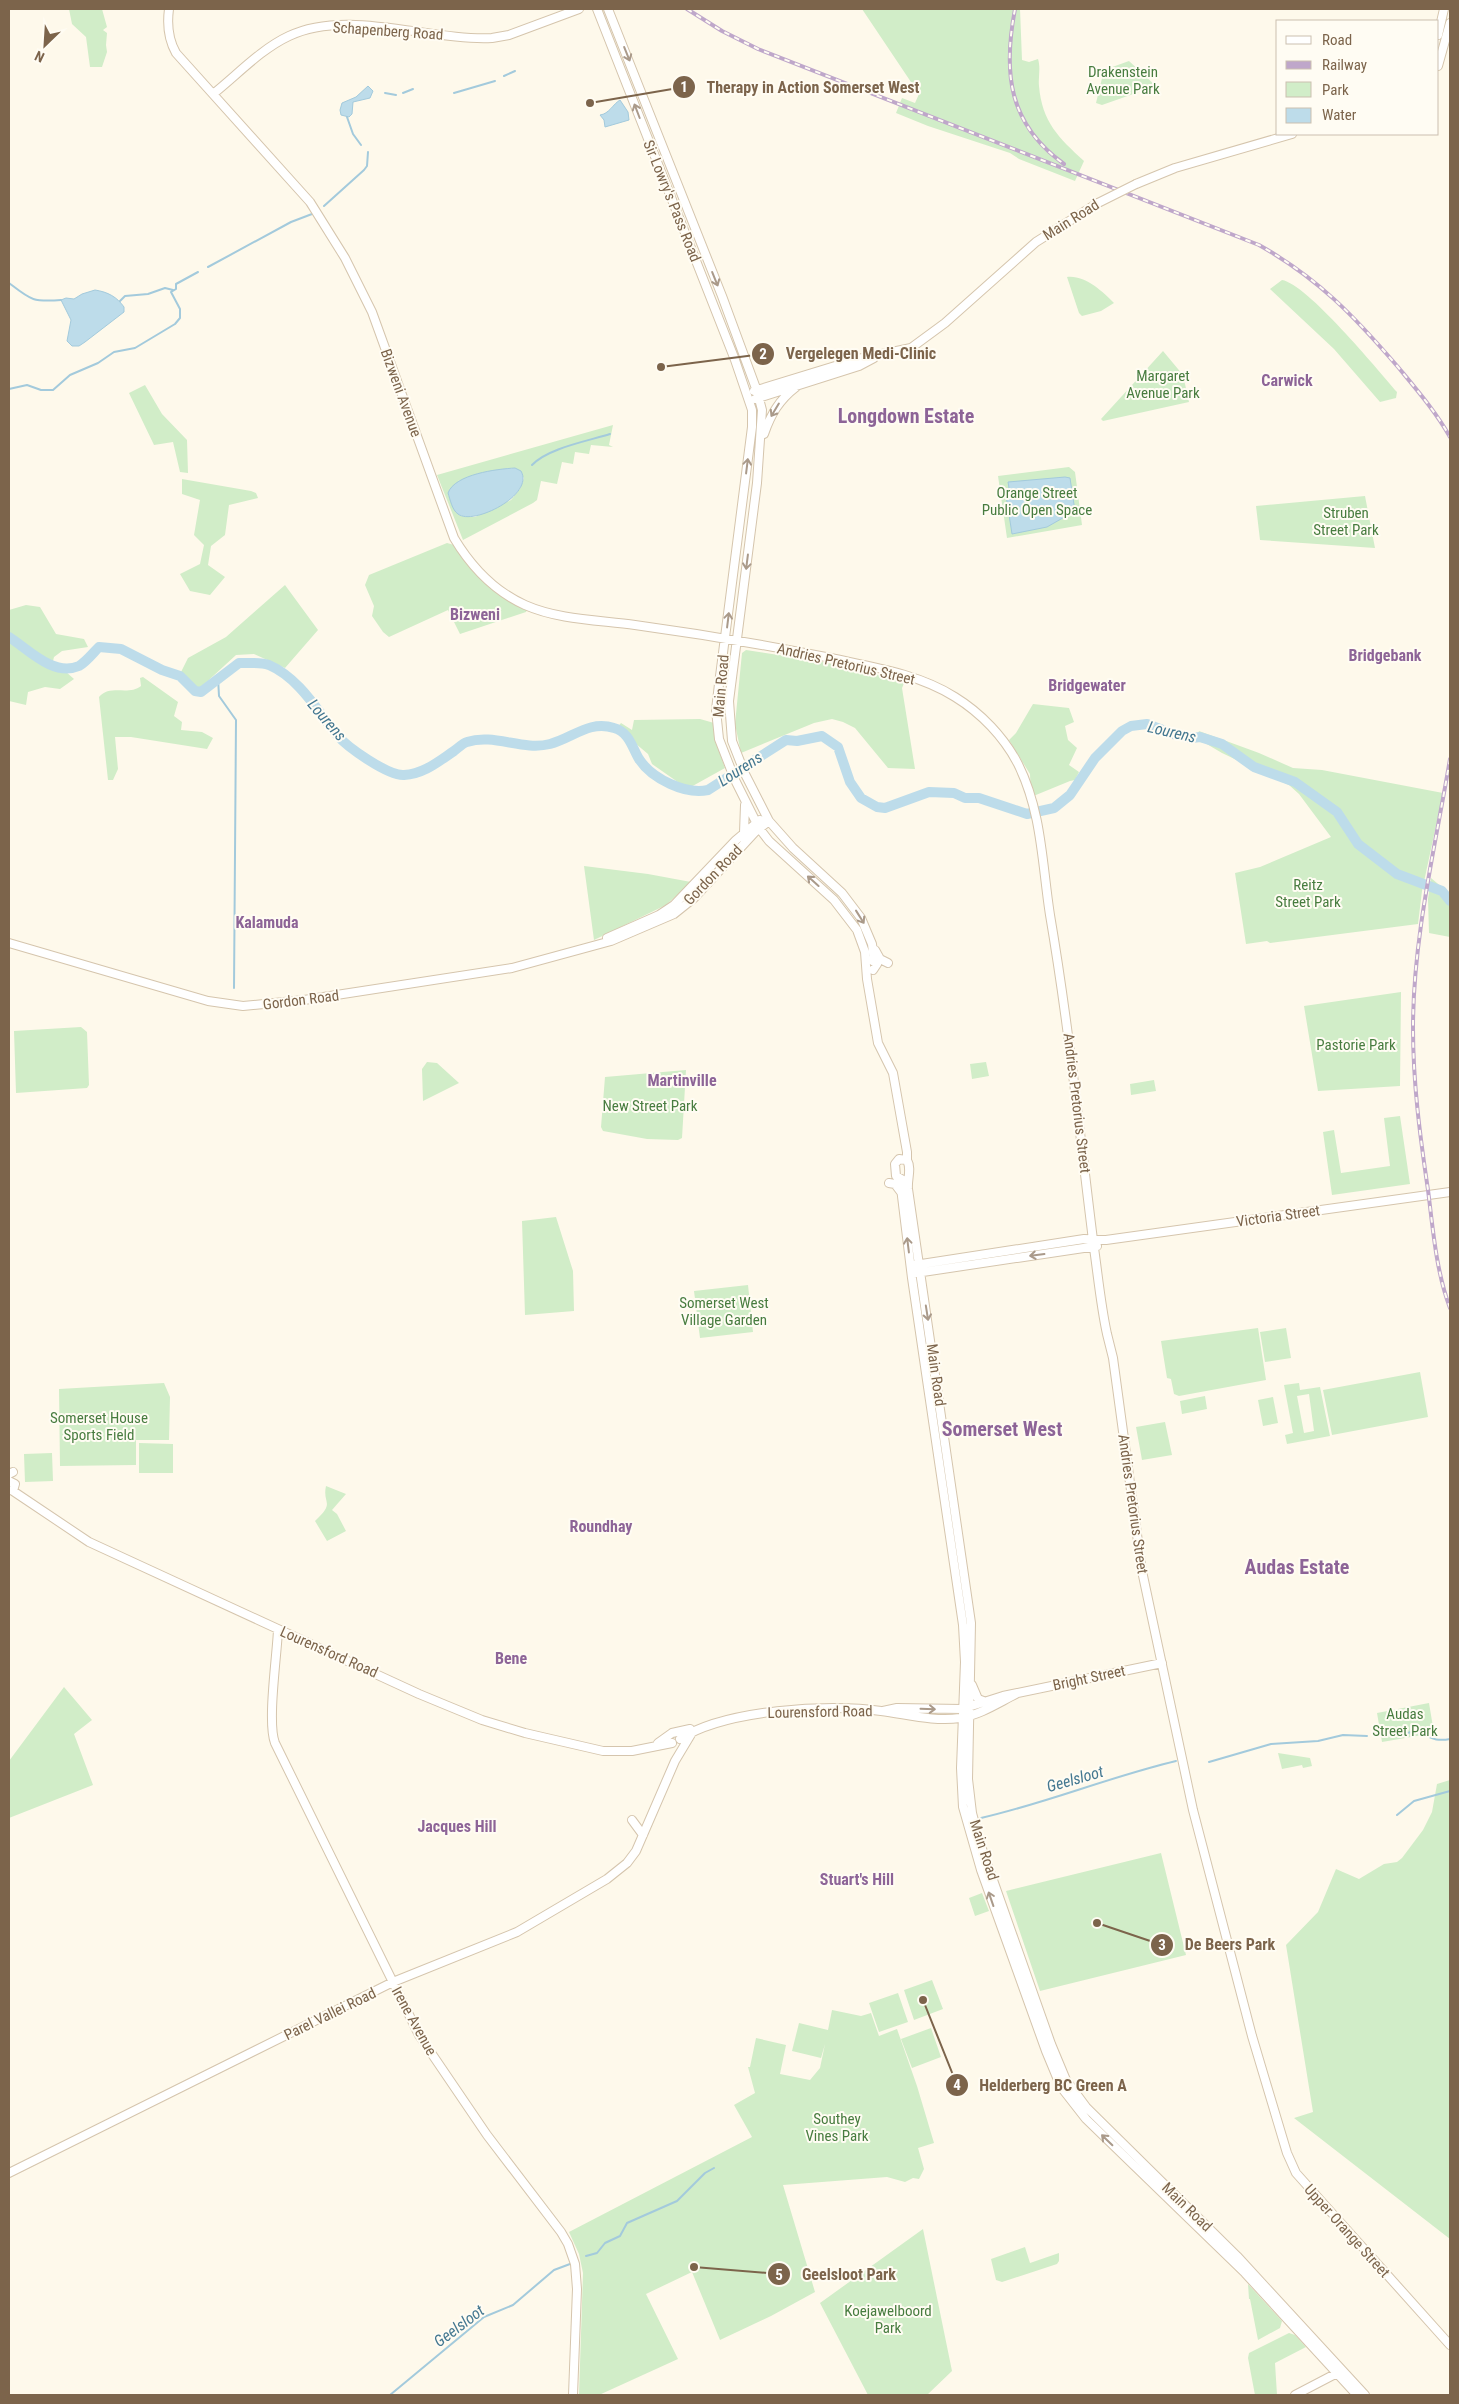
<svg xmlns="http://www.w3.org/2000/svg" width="1459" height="2404" viewBox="0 0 1459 2404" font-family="'Roboto Condensed',sans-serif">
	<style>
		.green { fill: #d1edc8; fill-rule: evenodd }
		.water { fill: #bddcea; stroke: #a3cadc }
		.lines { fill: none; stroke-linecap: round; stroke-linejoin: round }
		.stream { stroke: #a3cadc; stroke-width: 2 }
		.river { stroke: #bddcea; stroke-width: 10 }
		.secondary-casing { stroke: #d5c5ad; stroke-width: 10 }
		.secondary { stroke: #fff; stroke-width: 8 }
		.rail-casing { stroke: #bfa7ca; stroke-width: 4 }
		.rail { stroke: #fffcf3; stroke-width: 2; stroke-dasharray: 5.5; stroke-linecap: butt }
		.secondary-bridge-casing { stroke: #d5c5ad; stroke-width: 10; stroke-linecap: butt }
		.secondary-bridge { stroke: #fff; stroke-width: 8 }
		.oneway { stroke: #aa9a8a }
		.labels { text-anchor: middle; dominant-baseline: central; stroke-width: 4; stroke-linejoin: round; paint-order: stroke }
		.street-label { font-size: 15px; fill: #7c644b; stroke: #fffcf3 }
		.park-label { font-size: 15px; fill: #477c3f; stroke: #fffcf3 }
		.neighbourhood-label { font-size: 16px; font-weight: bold; fill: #8d6497; stroke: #fffcf3 }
		.water-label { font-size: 16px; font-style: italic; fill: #437790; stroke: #fffcf3 }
		.district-label { font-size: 20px; font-weight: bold; fill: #8d6497; stroke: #fffcf3 }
		.leader { fill: none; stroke: #7c644b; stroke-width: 2 }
		.callout-dot { fill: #7c644b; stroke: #fffcf3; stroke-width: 2 }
		.mark-label { font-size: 15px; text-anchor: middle; font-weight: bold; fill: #fff }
		.callout-label { font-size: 16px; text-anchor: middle; font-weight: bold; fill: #7c644b; stroke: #fffcf3; stroke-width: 4; stroke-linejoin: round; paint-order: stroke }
	</style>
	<rect width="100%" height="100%" fill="#fef9eb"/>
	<path class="green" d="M69 9H102L107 27 103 30 107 33 106 45 107 52 102 67H90L86 37 72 24Z
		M862 9H1020L1022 60 1029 62 1038 59C1041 69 1038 77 1039 86 1042 122 1059 138 1084 161L1075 181 1019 159 1010 153 928 126 896 113 902 98 915 103 919 94Z
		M1129 61 1156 86 1102 105 1096 103 1104 70Z
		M1067 277C1085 275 1102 291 1114 303L1101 311 1082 316 1079 313Z
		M1282 280C1307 284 1377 369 1397 392L1396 398 1380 402 1334 349 1270 289Z
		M1163 351 1183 375 1189 402 1103 421 1101 419Z
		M145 385 162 414 187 440 188 473 180 472 173 442 154 445 129 393Z
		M613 425 609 445 613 447 591 445 589 454 575 452 573 464 562 462 557 484 541 481 537 500 533 503 463 540 437 475ZM515 468 524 478 520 489 511 500 475 517 460 516 458 481 502 469Z
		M1069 467 1075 472 1082 525 1007 538 998 476Z
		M182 479 251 491 256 493 258 498 229 505 225 535 211 546 208 565 225 577 210 595 190 591 180 574 200 564 204 545 194 535 200 500 182 494Z
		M1365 496 1375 548 1260 540 1256 506Z
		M447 543 454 545C473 574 496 594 527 610L526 612 460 634 448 610 389 637 383 632 372 616 374 606 365 585 369 575Z
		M285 585 318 630 285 668 254 654 236 655 199 689 188 681 181 672 188 658 226 637Z
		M26 605 40 607 56 634 84 639 88 647 62 651 54 657 51 669 65 671 74 679 60 689 45 687 28 692 26 705 9 701V610Z
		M746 650 819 661 905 681 902 688 915 769 888 768 855 728 843 722 832 719 814 723 741 753 735 724 742 653Z
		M143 677 178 702 174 716 182 722 181 730 202 732 213 738 207 749 131 737H115L118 769 113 780H108L99 697C110 684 129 696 141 686L140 678Z
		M1033 704 1069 708 1074 722 1065 726 1068 740 1077 748 1069 765 1079 772 1075 780 1070 781 1031 797 1030 774 1009 740 1016 733Z
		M700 719 714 723 717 745 725 768 689 788 682 785 652 764 648 754 617 728 621 723 632 730 634 720Z
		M1199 731 1259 753 1293 768 1322 770 1443 793 1422 891 1418 924 1270 943 1267 941 1246 944 1235 873 1260 867 1331 837 1299 794 1289 785 1222 753 1205 743 1195 741Z
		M584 866 648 874 691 882 666 905 594 940Z
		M1431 878 1450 894V937L1429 933 1428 899Z
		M1401 992 1400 1086 1318 1091 1304 1006Z
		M81 1027 87 1032 89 1085 87 1088 16 1093 14 1031Z
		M427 1062 437 1063 459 1083 423 1101 422 1069Z
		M986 1062 989 1076 972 1079 970 1064Z
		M686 1070 682 1138 678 1140 647 1139 603 1131 601 1127 605 1077Z
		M1154 1080 1156 1091 1131 1095 1130 1084Z
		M1400 1116 1410 1184 1332 1195 1323 1132 1334 1130 1341 1173 1390 1166 1384 1118Z
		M556 1217 573 1271 574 1311 525 1315 522 1221Z
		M748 1285 753 1332 700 1338 694 1291Z
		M1258 1328 1266 1380 1179 1396 1174 1394 1171 1379 1167 1378 1161 1341Z
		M1286 1328 1291 1358 1265 1362 1260 1332Z
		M1420 1372 1428 1417 1332 1435 1323 1390Z
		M164 1383 170 1397 169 1440H136V1465L60 1466 59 1389Z
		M1299 1383 1300 1390 1320 1387 1330 1436 1287 1444 1285 1435 1293 1433 1284 1385ZM1309 1394 1314 1431 1304 1433 1297 1396Z
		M1205 1396 1207 1409 1182 1414 1180 1401Z
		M1273 1397 1278 1423 1263 1426 1258 1400Z
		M1165 1422 1172 1455 1142 1460 1136 1427Z
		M139 1443 173 1444V1473H139Z
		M52 1453 53 1481 25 1482 24 1454Z
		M326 1486 346 1494 332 1510 337 1514 346 1531 327 1541 315 1521C336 1502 322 1504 326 1486Z
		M64 1687 92 1720 74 1734 93 1785 9 1818V1761Z
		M1429 1703 1434 1733 1382 1742 1377 1713Z
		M1278 1753 1310 1758 1312 1766 1303 1768 1302 1765 1282 1769Z
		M1450 1780V2239L1294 2118 1313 2112 1286 1945 1318 1912 1336 1869 1359 1879 1384 1864 1397 1862 1402 1858 1423 1830 1432 1812 1437 1784Z
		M1161 1853 1186 1955 1040 1991 1006 1891Z
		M982 1893 989 1911 975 1916 969 1898Z
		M932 1980 943 2009 914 2020 904 1990Z
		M898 1993 908 2022 879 2032 869 2003Z
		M832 2010 861 2016 871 2013 879 2036 897 2029 917 2086 934 2143 918 2148 924 2169 919 2179 913 2178 905 2182 887 2177 783 2185 815 2292 771 2316 720 2340 692 2272 646 2294 678 2359 599 2395H579L583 2273 579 2254 569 2232 752 2137 734 2105 755 2093 748 2067H750L756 2038 786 2045 780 2074 810 2080 820 2068 825 2044 821 2058 792 2051 799 2023 828 2030Z
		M931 2028 941 2057 912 2068 901 2039Z
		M923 2229 952 2371 927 2395H868L820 2303Z
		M1025 2247 1030 2263 1059 2253V2261L1057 2264 1002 2282 996 2280 991 2259Z
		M1248 2284 1282 2321 1280 2328 1258 2340 1250 2299H1249Z
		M1289 2333 1295 2335 1306 2347 1275 2363 1277 2395H1255L1248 2358 1249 2353Z"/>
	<path class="water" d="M368 86 373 91 370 98 353 102 352 114 349 117 341 115 340 110 342 103 356 97Z
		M620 100 628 112 629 120 605 127 604 120 600 115C609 114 613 104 620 100Z
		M95 290C108 292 117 297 124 307V312L85 342 79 346H72L67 341 71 320 61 300 66 298 74 299 82 294Z
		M515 468 521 471C535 495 473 526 458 514 452 510 450 499 448 493 455 474 497 469 515 468Z
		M1065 477 1070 478 1075 511 1047 527 1012 534 1006 495 1010 494 1008 482Z"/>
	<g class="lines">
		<path class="stream" d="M504 76 515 71
			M385 93 396 95
			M403 93 413 89
			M454 93 495 81
			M347 117 353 134 361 145
			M324 206 364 170 367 166 368 152
			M208 267 291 222 312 214
			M9 283C31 300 32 302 61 300
			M120 301 125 296 148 294 165 288 173 290
			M9 389 27 385 41 390H53L70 375 98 363 114 352 135 348 175 324 180 318V309L171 292 176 289V284L198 272
			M532 465C548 448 588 441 610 434
			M218 678 219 696 236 720 234 988
			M1381 1735H1406L1410 1732C1428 1732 1429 1743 1450 1739
			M1209 1762 1271 1744 1318 1741 1343 1735 1367 1736
			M1397 1815 1414 1801 1450 1791
			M981 1818C1047 1803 1109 1777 1176 1761
			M586 2256 597 2253 605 2243 620 2236 627 2223 677 2201 705 2173 714 2168
			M390 2395 484 2317 513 2305 554 2270 570 2264"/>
		<path class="river" d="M9 637C28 649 53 677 79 666 86 662 93 653 99 647L121 649 162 670 180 676 195 691 201 692 239 663C248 663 261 662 269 665 299 678 317 710 337 735 347 747 388 776 404 775 424 774 439 761 454 751 458 748 463 743 467 742 494 733 522 751 550 744 573 738 589 720 614 728 629 732 632 747 639 759 652 779 686 795 708 790L786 740 797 741 822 736 838 747 850 782 861 798 877 807 885 808 929 792 954 793 965 798H979L1027 814 1054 808 1070 795 1095 758 1122 731 1131 726 1147 724 1173 734 1192 738 1200 737 1222 744 1254 767 1295 782 1337 812 1358 844 1397 874 1442 891 1450 901"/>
		<g class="secondary-casing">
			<path id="secondary" d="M169 9C167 24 168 39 176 53L310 202 345 258 372 312 454 538C472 568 494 591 525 605 559 620 599 620 635 625 701 634 766 645 831 658 873 667 919 674 955 697 981 713 1004 737 1018 764 1042 812 1042 864 1050 915 1069 1026 1080 1137 1094 1248 1098 1276 1101 1307 1107 1334 1109 1342 1111 1350 1113 1358L1142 1571 1193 1810 1252 2036 1287 2153 1296 2173 1450 2345
				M597 9 735 360 752 410V427L719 684 716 710 719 739 735 780 759 828 769 841 834 900 857 930 865 952 867 979 878 1043 893 1073 907 1152V1160
				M608 9 722 296 757 391 762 410 757 483 729 701 732 741 745 774 769 821 793 848 842 893 861 918 872 944 874 960
				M1438 35 1444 9
				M1438 66 1450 23
				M213 94C237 75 261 49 289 36 347 8 429 41 492 38L509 35 579 9
				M1136 184 1175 168 1292 134
				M754 391 858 359 911 348 945 323 1036 242 1098 203
				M755 399 859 366 874 358
				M764 434C771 414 779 400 796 387
				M744 833 745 805
				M607 938 659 915 674 905 736 840 760 820
				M9 943 208 1001 243 1006 304 1000 512 968 611 941 674 914 694 898 755 832 769 821
				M875 950 880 959 888 963
				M871 960 877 964 873 970
				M907 1160C912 1169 907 1179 908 1189L971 1623 968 1779 972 1813 981 1846 1051 2044 1066 2080 1086 2107 1237 2256 1365 2395
				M900 1180 912 1278 963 1625 965 1662 961 1768 963 1807 981 1870 1046 2051 1061 2087 1086 2119 1245 2273 1357 2395
				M903 1180 896 1176 895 1164 899 1159 907 1160
				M889 1183 895 1184 901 1192
				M915 1265 1084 1239 1106 1240 1450 1192
				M916 1273 1097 1246
				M9 1474 13 1472
				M9 1481 15 1484 13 1491
				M13 1491 89 1542 419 1694 482 1720 525 1733 603 1751H632L672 1743
				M278 1630C277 1655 267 1723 275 1743L419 2035 487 2135 561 2232 568 2244 575 2264 577 2289 573 2395
				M972 1685 978 1699 986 1702
				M883 1711 897 1708 962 1709 1003 1696 1162 1663
				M680 1739C724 1710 829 1703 881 1711 906 1714 934 1722 960 1718 980 1715 998 1703 1016 1694
				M658 1743 672 1733 690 1729
				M632 1820 643 1835
				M9 2173 393 1982 517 1932 607 1879 627 1863 636 1851 675 1761 693 1731
				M1295 2395 1341 2371"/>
		</g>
		<use href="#secondary" class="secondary"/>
		<g class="rail-casing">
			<path id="rail" d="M687 9 722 31 758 49 1259 245C1319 279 1354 316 1398 367 1417 390 1436 412 1450 437
				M1015 9C1003 72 1008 124 1064 164
				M1450 759C1435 848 1413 938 1413 1028 1413 1083 1420 1136 1428 1190 1433 1229 1436 1271 1450 1308"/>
		</g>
		<use href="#rail" class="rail"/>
		<g class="secondary-bridge-casing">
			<path id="secondary-bridge" d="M1098 203 1136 184"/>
		</g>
		<use href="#secondary-bridge" class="secondary-bridge"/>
	</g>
	<defs><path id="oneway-shaft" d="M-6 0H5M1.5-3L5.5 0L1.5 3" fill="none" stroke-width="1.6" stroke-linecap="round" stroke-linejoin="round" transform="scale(1.25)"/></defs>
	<g class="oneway">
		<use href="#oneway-shaft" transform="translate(627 54) rotate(68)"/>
		<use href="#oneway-shaft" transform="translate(637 111) rotate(-111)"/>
		<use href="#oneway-shaft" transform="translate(715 279) rotate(68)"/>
		<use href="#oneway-shaft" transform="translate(775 410) rotate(121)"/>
		<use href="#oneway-shaft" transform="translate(747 466) rotate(-83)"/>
		<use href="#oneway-shaft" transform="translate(747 562) rotate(97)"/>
		<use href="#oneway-shaft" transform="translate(728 620) rotate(-83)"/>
		<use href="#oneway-shaft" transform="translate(813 881) rotate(-138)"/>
		<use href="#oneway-shaft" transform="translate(860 917) rotate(58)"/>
		<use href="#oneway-shaft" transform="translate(908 1245) rotate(-97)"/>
		<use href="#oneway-shaft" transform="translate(1037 1255) rotate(173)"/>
		<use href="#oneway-shaft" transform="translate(927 1313) rotate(81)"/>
		<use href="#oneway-shaft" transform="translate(928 1709) rotate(2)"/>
		<use href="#oneway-shaft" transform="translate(991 1899) rotate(-109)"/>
		<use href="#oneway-shaft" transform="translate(1107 2140) rotate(-136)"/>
	</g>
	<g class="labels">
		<g class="street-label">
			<text transform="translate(388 31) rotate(4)">Schapenberg Road</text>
			<text transform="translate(672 201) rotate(68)">Sir Lowry's Pass Road</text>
			<text transform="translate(1071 220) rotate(-32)">Main Road</text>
			<text transform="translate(401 393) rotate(70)">Bizweni Avenue</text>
			<text transform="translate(846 664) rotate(13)">Andries Pretorius Street</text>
			<text transform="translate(721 686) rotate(-85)">Main Road</text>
			<text transform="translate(713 875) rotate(-46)">Gordon Road</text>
			<text transform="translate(301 1000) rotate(-7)">Gordon Road</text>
			<text transform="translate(1077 1103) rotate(83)">Andries Pretorius Street</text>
			<text transform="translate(1278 1216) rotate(-8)">Victoria Street</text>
			<text transform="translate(936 1375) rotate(82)">Main Road</text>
			<text transform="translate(1133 1504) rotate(82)">Andries Pretorius Street</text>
			<text transform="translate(329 1652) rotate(24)">Lourensford Road</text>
			<text transform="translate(1089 1678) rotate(-12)">Bright Street</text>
			<text transform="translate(820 1712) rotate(-1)">Lourensford Road</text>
			<text transform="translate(984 1850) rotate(72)">Main Road</text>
			<text transform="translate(330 2014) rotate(-26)">Parel Vallei Road</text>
			<text transform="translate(414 2021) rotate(61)">Irene Avenue</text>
			<text transform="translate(1187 2207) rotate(44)">Main Road</text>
			<text transform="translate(1347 2231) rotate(48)">Upper Orange Street</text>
		</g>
		<g class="park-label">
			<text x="1123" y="72">Drakenstein<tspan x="1123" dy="17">Avenue Park</tspan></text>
			<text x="1163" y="376">Margaret<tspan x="1163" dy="17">Avenue Park</tspan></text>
			<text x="1037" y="493">Orange Street<tspan x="1037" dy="17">Public Open Space</tspan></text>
			<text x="1346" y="513">Struben<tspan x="1346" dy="17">Street Park</tspan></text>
			<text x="1308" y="885">Reitz<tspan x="1308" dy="17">Street Park</tspan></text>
			<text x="1356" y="1045">Pastorie Park</text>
			<text x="650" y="1106">New Street Park</text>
			<text x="724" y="1303">Somerset West<tspan x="724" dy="17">Village Garden</tspan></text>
			<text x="99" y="1418">Somerset House<tspan x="99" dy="17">Sports Field</tspan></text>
			<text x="1405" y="1714">Audas<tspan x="1405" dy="17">Street Park</tspan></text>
			<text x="837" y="2119">Southey<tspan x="837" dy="17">Vines Park</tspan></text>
			<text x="888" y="2311">Koejawelboord<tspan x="888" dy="17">Park</tspan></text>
		</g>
		<g class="neighbourhood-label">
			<text x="1287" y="380">Carwick</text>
			<text x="475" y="614">Bizweni</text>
			<text x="1385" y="655">Bridgebank</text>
			<text x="1087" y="685">Bridgewater</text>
			<text x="267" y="922">Kalamuda</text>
			<text x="682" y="1080">Martinville</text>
			<text x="601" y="1526">Roundhay</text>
			<text x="511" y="1658">Bene</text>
			<text x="457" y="1826">Jacques Hill</text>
			<text x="857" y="1879">Stuart's Hill</text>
		</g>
		<g class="water-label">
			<text transform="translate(327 720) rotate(49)">Lourens</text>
			<text transform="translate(1172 732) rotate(13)">Lourens</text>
			<text transform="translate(740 769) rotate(-33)">Lourens</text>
			<text transform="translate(1075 1779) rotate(-16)">Geelsloot</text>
			<text transform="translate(459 2326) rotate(-37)">Geelsloot</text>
		</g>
		<g class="district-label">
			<text x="906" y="416">Longdown Estate</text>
			<text x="1002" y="1429">Somerset West</text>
			<text x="1297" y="1567">Audas Estate</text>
		</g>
	</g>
	<path class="leader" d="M590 103L684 87M661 367L763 354M1097 1923L1162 1945M923 2000L957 2085M694 2267L779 2274"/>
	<g class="callout-dot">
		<circle cx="590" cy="103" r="5"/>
		<circle cx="661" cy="367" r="5"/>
		<circle cx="1097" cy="1923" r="5"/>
		<circle cx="923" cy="2000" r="5"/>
		<circle cx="694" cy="2267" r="5"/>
		<circle cx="684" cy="87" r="12"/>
		<circle cx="763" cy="354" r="12"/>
		<circle cx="1162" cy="1945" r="12"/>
		<circle cx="957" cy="2085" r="12"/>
		<circle cx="779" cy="2274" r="12"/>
	</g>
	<g class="mark-label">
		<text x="684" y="92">1</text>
		<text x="763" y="359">2</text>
		<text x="1162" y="1950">3</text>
		<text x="957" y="2090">4</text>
		<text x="779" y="2280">5</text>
	</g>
	<g class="callout-label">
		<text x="813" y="93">Therapy in Action Somerset West</text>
		<text x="861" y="359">Vergelegen Medi-Clinic</text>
		<text x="1230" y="1950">De Beers Park</text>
		<text x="1053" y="2091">Helderberg BC Green A</text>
		<text x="849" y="2280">Geelsloot Park</text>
	</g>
	<rect width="1459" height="2404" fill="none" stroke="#7c644b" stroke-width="20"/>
	<rect x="1276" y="20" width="162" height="115" fill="#fffcf3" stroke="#cbbfb0"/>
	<rect x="1286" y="36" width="25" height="8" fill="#ffffff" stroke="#cbbfb0"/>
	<text x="1322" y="45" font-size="15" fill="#7c644b">Road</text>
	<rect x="1286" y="61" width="25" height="8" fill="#bfa7ca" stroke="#cbbfb0"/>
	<text x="1322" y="70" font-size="15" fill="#7c644b">Railway</text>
	<rect x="1286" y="82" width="25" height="15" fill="#d1edc8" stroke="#cbbfb0"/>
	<text x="1322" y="95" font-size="15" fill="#7c644b">Park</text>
	<rect x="1286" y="108" width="25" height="15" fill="#bddcea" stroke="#cbbfb0"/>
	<text x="1322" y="120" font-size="15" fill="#7c644b">Water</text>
	<g transform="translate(45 45) rotate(205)" stroke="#fffcf3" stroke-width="4" paint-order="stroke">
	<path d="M0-4L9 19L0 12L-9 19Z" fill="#7c644b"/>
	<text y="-8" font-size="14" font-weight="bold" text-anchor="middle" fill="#7c644b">N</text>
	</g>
</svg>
